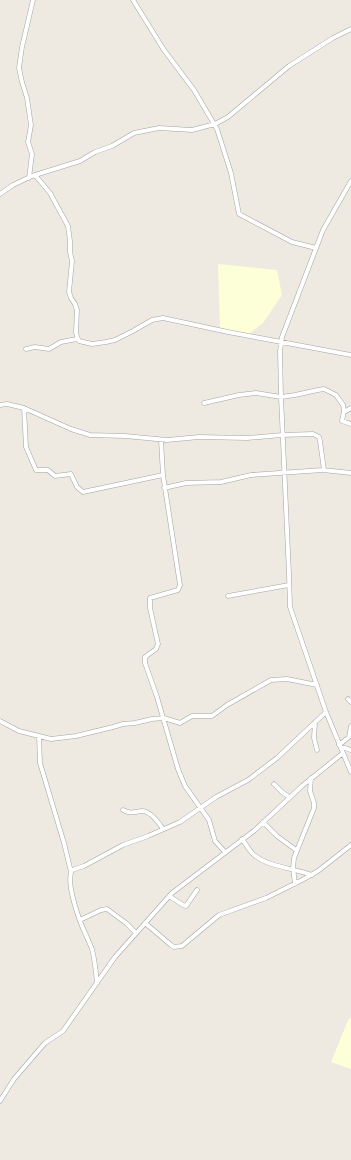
<svg xmlns="http://www.w3.org/2000/svg" width="351" height="1160" viewBox="0 0 351 1160" font-family="Figtree,sans-serif">
	<style>
		.education { fill: #fcffd8 }
		.lines { fill: none; stroke-linecap: round; stroke-linejoin: round }
		.minor-casing { stroke: #a3a3a3; stroke-width: 5 }
		.minor { stroke: #fff; stroke-width: 4 }
	</style>
	<rect width="100%" height="100%" fill="#eeeae1"/>
	<path class="education" d="M218 264 277 270 282 295 263 323 246 336 220 328Z
		M349 1018 351 1019V1069L331 1062Z"/>
	<g class="lines">
		<g class="minor-casing">
			<path id="minor" d="M133 0 164 50 194 90 217 129 231 173 239 214 292 242 316 248
				M35 175 50 193 68 226 70 241V252L72 261 69 292 71 298 75 304 77 310 76 332 77 337 79 341 92 344 106 342 115 340 133 331 152 320 163 318 228 332 351 355
				M29 178 32 154 28 142 31 125 27 98 22 82 19 68 22 47 33 0
				M351 181 323 230 282 337 280 351 281 397 289 574 290 607 326 712 351 772
				M0 194 13 185 32 176 80 161 95 152 112 146 134 133 159 128 192 130 215 124 228 117 289 66 333 38 351 29
				M26 349 35 347 49 349 61 342 77 339
				M204 403 239 395 256 393 281 397 295 395 318 390 324 389 336 395 343 405 344 411 342 421 351 424
				M0 405 7 404 24 408 71 429 90 435 125 436 167 440 199 437 247 438 282 435 313 434 319 437 320 441 324 470
				M24 408 26 447 36 470H48L55 476 71 474 77 487 83 492 163 475
				M344 412 351 408
				M161 440 163 475 180 585 178 590 150 598V608L158 644 156 649 145 657V663L157 697 178 769 185 786 209 820 215 841 225 852
				M164 488 186 483 221 482 251 475 323 470 351 473
				M228 596 289 585
				M348 699 351 702
				M0 721 19 731 51 739 76 736 113 727 123 724 135 723 152 719 164 718 180 723 192 716H212L227 705 271 680 287 679 317 685
				M315 722 314 738 317 750
				M39 736 40 763 64 843 71 872
				M339 745 349 737 351 726
				M341 748H345L351 750
				M274 784 282 792 289 797
				M123 810C130 814 135 812 142 811 150 811 159 823 163 829
				M263 822 277 836 296 850
				M242 839C246 844 249 850 253 854 267 867 294 868 312 875
				M295 884 293 868 294 858 314 808V803L310 791 311 778
				M169 896 183 905 186 906 197 890
				M80 920 101 910 107 909 126 923 136 933
				M145 923 171 945 174 947 182 946 219 915 266 898 302 880 318 871 351 845
				M97 983C96 972 95 961 92 949 90 944 88 940 86 935 80 923 65 882 72 870L84 866 123 845 148 836 180 822 216 797 248 780 277 758 326 712
				M0 1101 14 1079 45 1043 63 1031 115 957 172 893 255 830 302 786 343 753"/>
		</g>
		<use href="#minor" class="minor"/>
	</g>
</svg>
